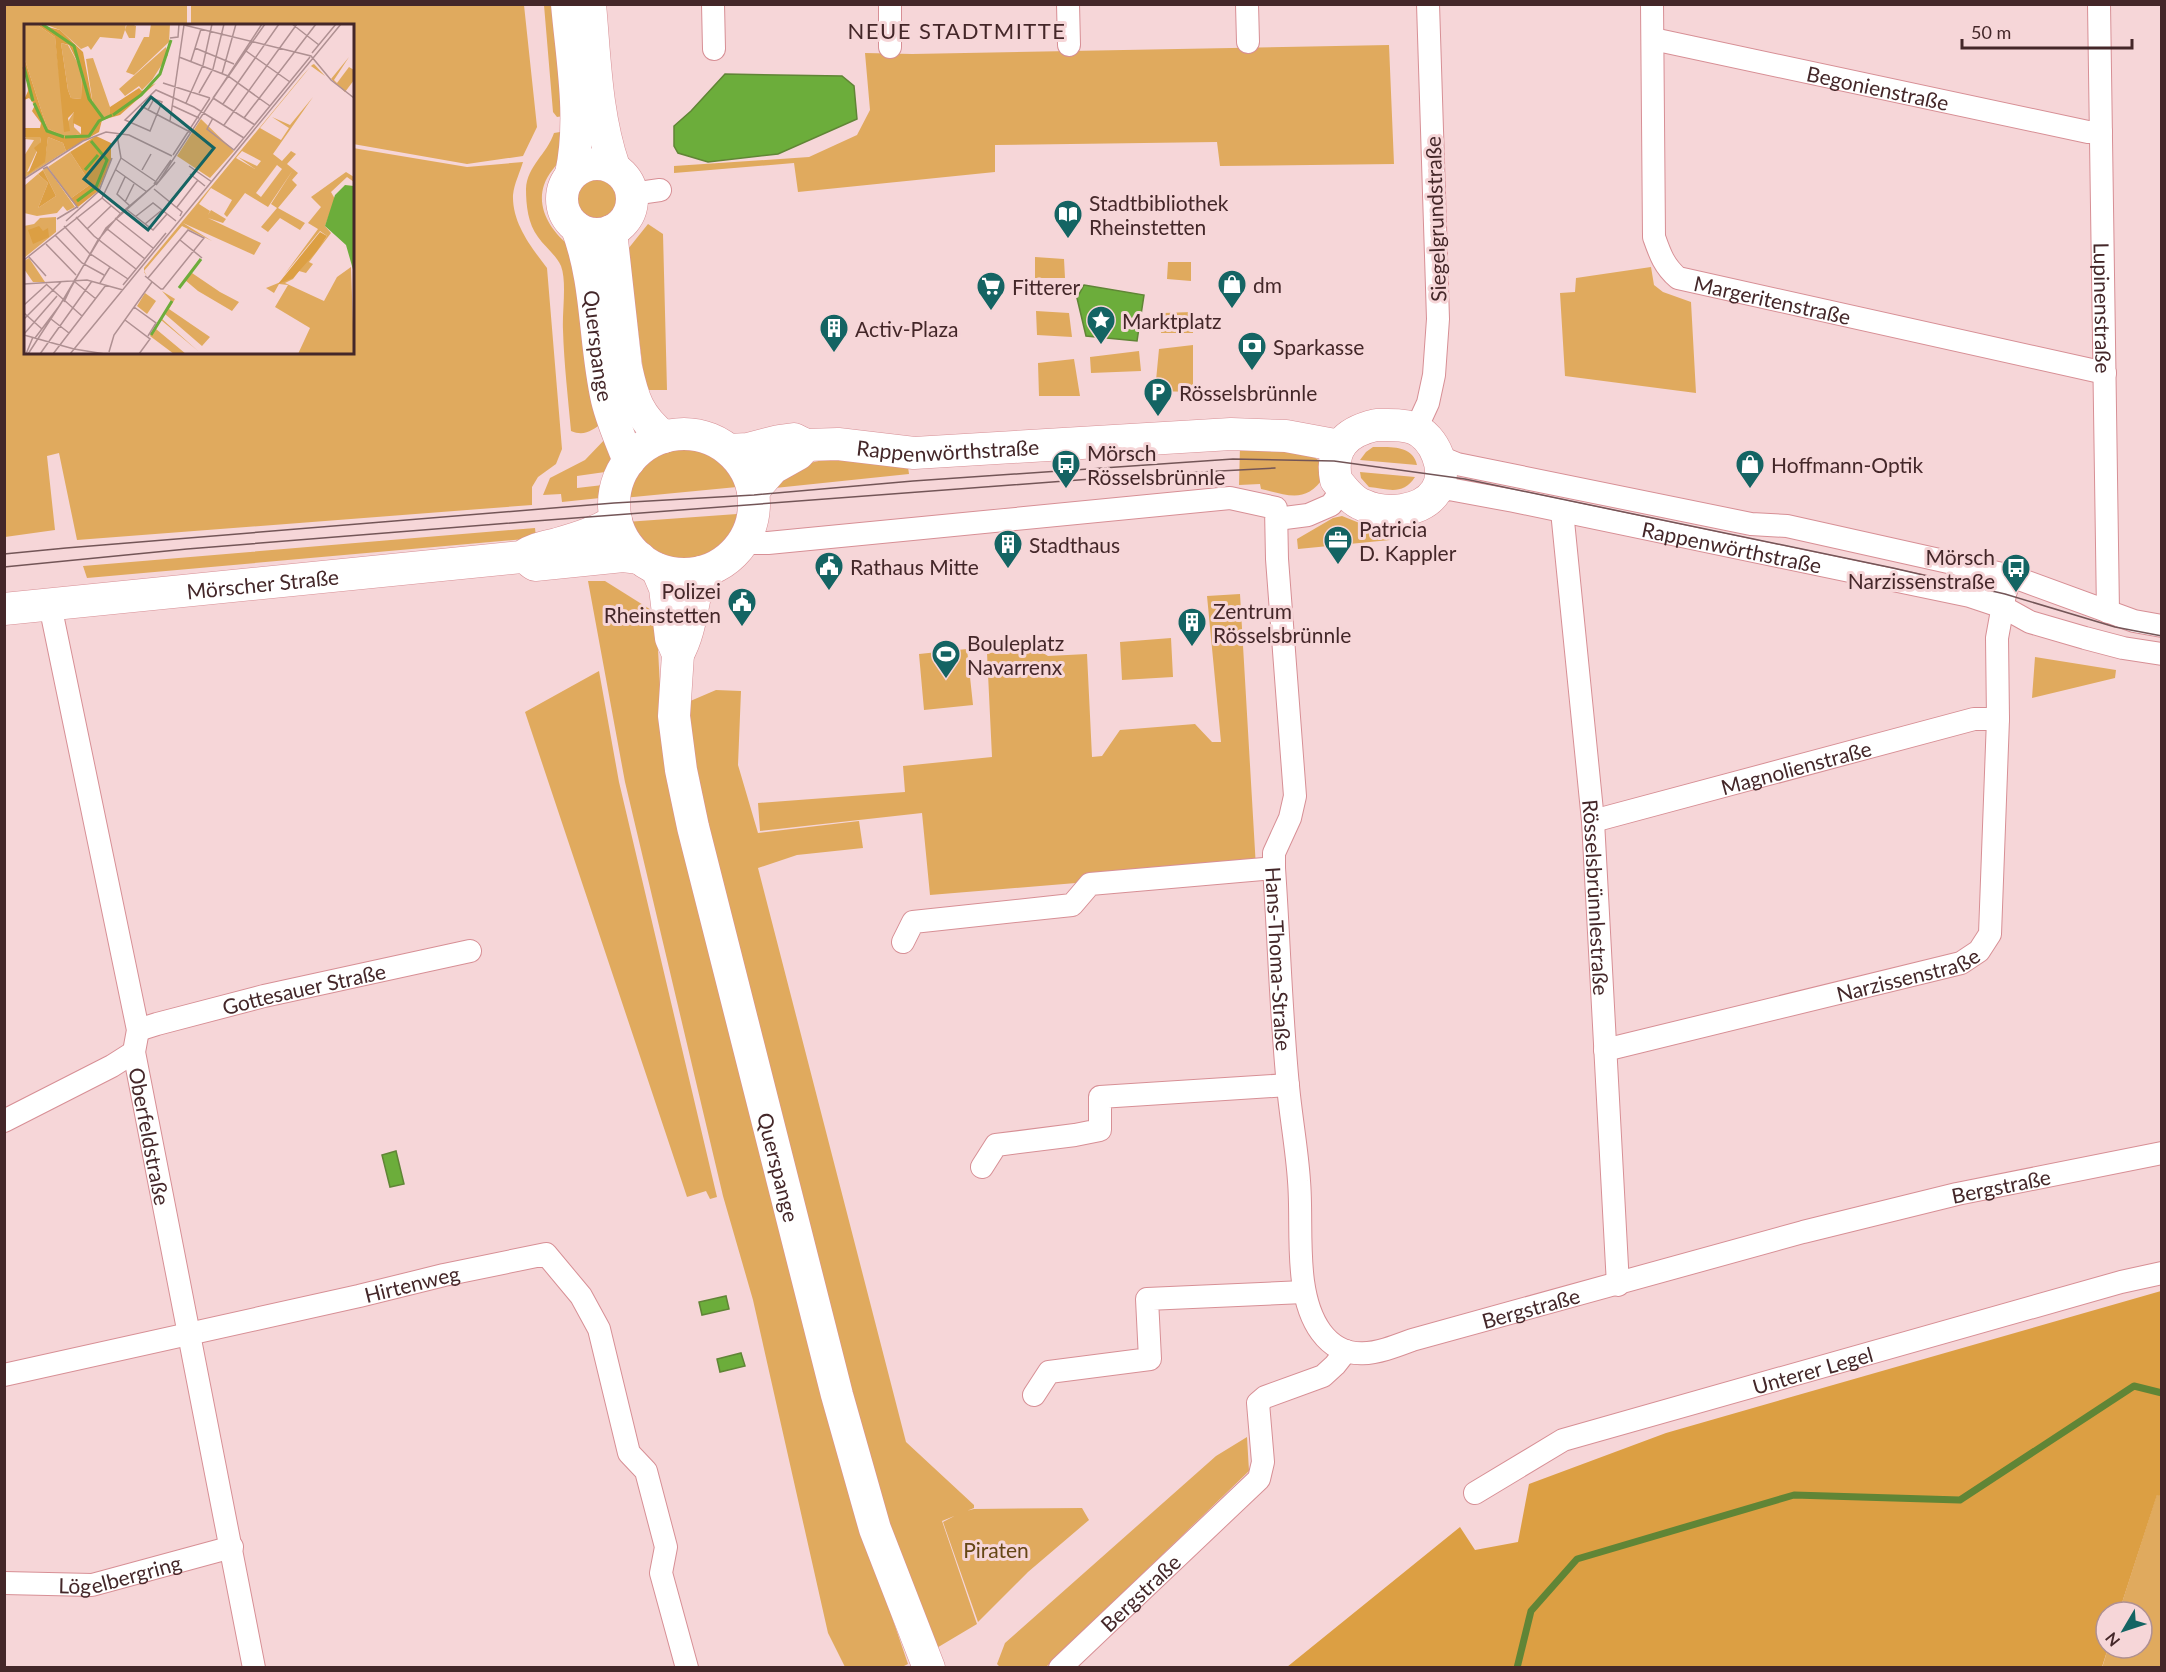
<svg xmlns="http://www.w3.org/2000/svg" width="2166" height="1672" viewBox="0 0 2166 1672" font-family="Lato,sans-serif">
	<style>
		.green { fill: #e0aa5e }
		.forest { fill: #dc9f43 }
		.water { fill: #6cad3b; stroke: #608536; stroke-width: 1.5 }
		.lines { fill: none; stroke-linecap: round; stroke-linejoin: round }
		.stream { stroke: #608536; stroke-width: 7 }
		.street-casing { stroke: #d78f95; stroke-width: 24 }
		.secondary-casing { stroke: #d78f95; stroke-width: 33 }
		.street { stroke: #fff; stroke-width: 22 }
		.secondary { stroke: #fff; stroke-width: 32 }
		.tram { stroke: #735557; stroke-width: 1.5 }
		.labels { text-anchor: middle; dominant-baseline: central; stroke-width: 6; stroke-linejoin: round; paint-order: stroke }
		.street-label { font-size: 21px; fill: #442729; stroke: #f6d6d8 }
		.poi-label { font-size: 21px; fill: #442729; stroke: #f6d6d8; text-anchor: start }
		.park-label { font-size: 21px; fill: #654615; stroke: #f6d6d8 }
		.neighbourhood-label { font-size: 22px; letter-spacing: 1.5px; fill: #442729; stroke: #f6d6d8 }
		.inset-river { fill: none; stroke: #6cad3b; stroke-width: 3 }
		.inset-road { fill: none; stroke: #af9092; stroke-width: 1.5 }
		.view { fill: #146463; fill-opacity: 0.15; stroke: #146463; stroke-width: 3 }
		.inset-edge { fill: none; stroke: #442729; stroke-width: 3 }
	</style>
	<rect width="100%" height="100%" fill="#f6d6d8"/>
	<path class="green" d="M4 5H187V25L26 26V352H352L353 148 467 167 523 162C520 172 514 184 513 195 512 223 531 247 547 268L562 449 556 464 538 477 532 487V505L77 540 59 453 47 456 55 530 5 537Z
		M191 5H524L537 127 523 156 467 164 353 144 352 26 191 25Z
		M544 5H560L570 115 557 117 553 112Z
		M1389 45 1394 164 1220 166 1217 142 995 145V172L798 192 794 163 674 173V166L809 157 857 135 870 110 865 53 912 54Z
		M572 130C568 139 566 149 562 157 556 167 548 173 544 185 536 209 552 232 570 246L604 422C592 430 585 437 571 431 568 397 564 364 563 330 562 312 567 282 561 266 556 255 545 247 538 237 528 224 526 205 526 189 527 166 547 154 554 133Z
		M572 198a25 25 0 1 1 50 0a25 25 0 1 1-50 0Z
		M648 224 663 234 667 390H648L643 370 628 249Z
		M1035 257 1064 259 1065 278H1035Z
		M1168 262H1191V281L1167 279Z
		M1651 267 1654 285 1663 292 1691 302 1696 393 1565 376 1560 293 1575 292 1576 278Z
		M1036 311 1069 313 1072 337 1037 335Z
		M1192 312 1193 333H1161L1163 313Z
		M1193 345V392L1155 391 1159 349Z
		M1139 351 1141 371 1091 373 1090 357Z
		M1074 359 1080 396H1039L1038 363Z
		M609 435 612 461 605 472 577 476V488L603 485 600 498 562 502 561 494 543 495 550 478 585 460Z
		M1240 446 1311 455 1321 462 1324 477C1306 504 1288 495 1261 489L1260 484 1239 485Z
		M1373 447C1390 447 1413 445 1417 465L1360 460 1366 452Z
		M676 448C704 448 728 459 737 487L623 498C631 470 647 453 676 448Z
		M839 457 908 467 909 474 775 488C793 463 811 463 839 457Z
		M1360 472 1415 477C1403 496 1388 489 1369 487L1361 478Z
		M737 514C732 551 679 576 648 553 637 546 631 533 626 522Z
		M1342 516 1362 524 1391 528 1390 540 1298 549 1297 539 1333 518Z
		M535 528 536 538 87 578 83 566Z
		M588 581H605L656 613 662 723 863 1532 908 1664 902 1667H845L828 1633 753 1300 723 1196 625 782Z
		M1240 594 1256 868 930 895 922 813 760 831 758 803 905 792 903 766 992 757 987 653 1038 650 1048 656 1087 654 1092 757 1102 756 1120 730 1195 724 1212 742H1221L1207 596Z
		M1171 638 1173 677 1122 680 1120 642Z
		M967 649 973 705 924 710 919 654Z
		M2035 657 2116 670 2115 678 2032 698Z
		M599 671 619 782 717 1197 710 1199 706 1191 687 1197 525 712Z
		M716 690 741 691 738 765 758 833 859 821 863 848 797 855 758 868 906 1442 974 1505V1508L942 1521 977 1624 935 1649 876 1495 698 803 688 702Z
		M1247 1437 1249 1471 1046 1667H1000L997 1664 1005 1643 1216 1456Z
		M2157 1494 2161 1496V1667L2102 1668 2108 1648H2142V1612H2119Z
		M1082 1508 1089 1520 1028 1572 978 1622 943 1522 962 1512 974 1509Z"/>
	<path class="forest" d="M2161 1291V1496L2157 1495 2119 1612H2106V1648H2108L2102 1667H1287L1460 1527 1475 1550 1518 1542 1529 1484 1666 1433Z"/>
	<path class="water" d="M725 74 842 76 854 86 857 119 778 154 708 162 678 153 674 146V126L691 111Z
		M1084 285 1144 295 1137 341 1086 336 1077 298Z
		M396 1151 404 1184 390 1187 382 1155Z
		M726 1296 729 1309 702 1315 699 1302Z
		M741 1353 745 1366 720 1372 717 1359Z"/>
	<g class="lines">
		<path class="stream" d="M1517 1668 1531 1611 1577 1559 1794 1495 1960 1500 2134 1386 2162 1393"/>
		<g class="street-casing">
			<g id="street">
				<path d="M713 4 714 49"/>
				<path d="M890 4V47"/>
				<path d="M1068 4 1069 45"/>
				<path d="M1247 4 1248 42"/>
				<path id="s1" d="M1652 4 1654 237C1660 254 1664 266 1678 278L2105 373"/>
				<path id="s2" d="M2099 4 2108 612"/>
				<path id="s3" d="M1653 39 2088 132H2101"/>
				<path d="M632 194 660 190"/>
				<path d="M1416 429 1428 403 1434 375 1438 319 1428 4"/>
				<path d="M1440 457 1457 464 1751 524 1787 526 2011 576 2134 621 2162 626"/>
				<path id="s4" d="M1436 492 1449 489 1514 501 1970 596 2003 607 2030 622 2085 638 2123 648 2162 654"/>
				<path id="s5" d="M1562 511 1593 821 1618 1285"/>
				<path d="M1277 519 1308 515 1331 505 1343 488"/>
				<path id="s6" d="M742 543H768L902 530 1230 498 1276 508 1277 559 1295 796 1290 818 1274 853V868C1279 941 1281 1014 1288 1086 1291 1118 1297 1150 1299 1181 1303 1227 1293 1294 1321 1332 1346 1366 1380 1352 1412 1340L1803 1232 1957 1194 2162 1153"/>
				<path id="s7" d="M50 605 138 1030 134 1052 254 1668"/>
				<path id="s8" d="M1593 821 1974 719H1998"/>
				<path d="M903 942 913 922 1072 905 1090 884 1274 868"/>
				<path id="s9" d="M138 1030 157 1024 264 996 470 951"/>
				<path id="s10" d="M1605 1050 1961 963 1979 951 1990 934 1998 719 1997 638 2005 594 2011 576"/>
				<path d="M4 1121 112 1066 134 1052"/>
				<path d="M982 1167 996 1145 1075 1135 1100 1130V1097L1288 1085"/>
				<path id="s11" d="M4 1375 359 1296 444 1275 546 1254 581 1296 599 1329 629 1453 646 1471 666 1547 661 1573 687 1668"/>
				<path d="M1034 1395 1049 1372 1150 1359 1147 1299 1304 1292"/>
				<path id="s12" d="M1475 1493 1563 1440 2121 1282 2162 1273"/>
				<path id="s13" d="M4 1583 92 1585 232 1547"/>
				<path id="s14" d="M1060 1668 1259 1479 1263 1462 1258 1403 1265 1397 1323 1376 1335 1365 1346 1351"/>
			</g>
		</g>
		<g class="secondary-casing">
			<g id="secondary">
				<path d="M567 4C572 61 583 119 571 174"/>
				<path d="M590 4C595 59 596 115 614 167"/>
				<circle cx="597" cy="199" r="35"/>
				<path id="s15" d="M577 228C598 283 594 343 607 400 612 421 621 441 629 461"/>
				<path d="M611 231 626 367C633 399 638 416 664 437"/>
				<path d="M1376 425C1389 425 1401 424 1413 428 1435 437 1449 471 1436 491 1422 513 1384 515 1363 505 1352 501 1343 489 1336 480 1330 448 1345 432 1376 425Z"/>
				<circle cx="684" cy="504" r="70"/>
				<path id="s16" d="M729 450 748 449 779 441 794 439 806 445 838 444 914 453 1231 434 1286 436 1340 446"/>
				<path d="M753 491 773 468 798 454 806 445"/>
				<path d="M532 563 535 565 623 556 640 558"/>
				<path id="s17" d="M657 569 665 588 671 638 678 654 674 716 681 770 693 827 837 1395 875 1529 929 1668"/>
				<path id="s18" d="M4 609 521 557C533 549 544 547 557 544 578 538 598 532 616 520"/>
				<path d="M678 654C692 629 692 599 701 572"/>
			</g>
		</g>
		<use href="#street" class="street"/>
		<use href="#secondary" class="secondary"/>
		<path class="tram" d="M4 554 66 548 614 503 754 495 913 481 1233 459 1334 461 1465 479 1893 568 2005 594 2115 627 2162 636
			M4 567 187 549 535 521 1144 475 1275 468"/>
	</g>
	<defs>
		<g id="library-pin" transform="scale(1.5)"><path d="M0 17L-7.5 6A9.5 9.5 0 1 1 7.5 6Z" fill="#146463" stroke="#f6d6d8"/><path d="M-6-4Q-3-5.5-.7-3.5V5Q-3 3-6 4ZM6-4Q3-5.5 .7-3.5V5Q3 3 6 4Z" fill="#fff"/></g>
		<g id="shop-pin" transform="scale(1.5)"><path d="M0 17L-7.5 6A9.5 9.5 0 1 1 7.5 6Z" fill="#146463" stroke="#f6d6d8"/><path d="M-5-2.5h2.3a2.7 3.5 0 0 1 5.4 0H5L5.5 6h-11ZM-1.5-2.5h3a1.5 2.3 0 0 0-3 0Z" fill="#fff"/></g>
		<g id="supermarket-pin" transform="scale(1.5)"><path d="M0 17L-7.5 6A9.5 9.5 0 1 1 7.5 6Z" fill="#146463" stroke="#f6d6d8"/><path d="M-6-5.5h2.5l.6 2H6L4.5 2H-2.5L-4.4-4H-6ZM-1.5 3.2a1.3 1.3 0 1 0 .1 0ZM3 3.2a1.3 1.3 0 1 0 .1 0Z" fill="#fff"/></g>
		<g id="sight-pin" transform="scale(1.5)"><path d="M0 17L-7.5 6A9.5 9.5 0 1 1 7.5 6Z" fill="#146463" stroke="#f6d6d8"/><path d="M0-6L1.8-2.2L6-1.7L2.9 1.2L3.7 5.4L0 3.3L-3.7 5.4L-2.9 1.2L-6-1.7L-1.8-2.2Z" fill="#fff"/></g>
		<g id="building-pin" transform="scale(1.5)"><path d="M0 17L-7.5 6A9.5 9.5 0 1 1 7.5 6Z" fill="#146463" stroke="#f6d6d8"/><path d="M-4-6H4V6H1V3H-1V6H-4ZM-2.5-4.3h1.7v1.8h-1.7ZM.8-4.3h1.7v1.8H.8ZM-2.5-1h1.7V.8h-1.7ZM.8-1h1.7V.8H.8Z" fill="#fff"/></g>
		<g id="bank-pin" transform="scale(1.5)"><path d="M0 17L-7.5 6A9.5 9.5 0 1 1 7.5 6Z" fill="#146463" stroke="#f6d6d8"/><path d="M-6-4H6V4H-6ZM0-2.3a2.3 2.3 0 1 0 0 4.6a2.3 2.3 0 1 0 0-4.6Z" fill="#fff"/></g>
		<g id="parking-pin" transform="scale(1.5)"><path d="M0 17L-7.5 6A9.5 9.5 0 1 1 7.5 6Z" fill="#146463" stroke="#f6d6d8"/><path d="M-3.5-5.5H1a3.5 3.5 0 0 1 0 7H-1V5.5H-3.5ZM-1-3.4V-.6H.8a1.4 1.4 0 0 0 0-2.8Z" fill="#fff"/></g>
		<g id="bus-pin" transform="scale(1.5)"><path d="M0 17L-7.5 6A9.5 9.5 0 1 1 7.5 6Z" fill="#146463" stroke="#f6d6d8"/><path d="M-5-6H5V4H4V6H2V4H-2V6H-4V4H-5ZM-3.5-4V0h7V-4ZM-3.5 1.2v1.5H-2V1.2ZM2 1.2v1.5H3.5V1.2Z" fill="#fff"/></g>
		<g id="office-pin" transform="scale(1.5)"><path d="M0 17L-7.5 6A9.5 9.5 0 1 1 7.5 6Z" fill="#146463" stroke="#f6d6d8"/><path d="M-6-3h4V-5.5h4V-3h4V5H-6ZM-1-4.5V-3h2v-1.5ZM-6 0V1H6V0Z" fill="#fff"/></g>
		<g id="civic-pin" transform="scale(1.5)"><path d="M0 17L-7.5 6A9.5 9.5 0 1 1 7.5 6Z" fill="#146463" stroke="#f6d6d8"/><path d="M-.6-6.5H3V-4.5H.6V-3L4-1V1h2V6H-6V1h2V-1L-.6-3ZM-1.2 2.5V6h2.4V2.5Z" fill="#fff"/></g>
		<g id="stadium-pin" transform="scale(1.5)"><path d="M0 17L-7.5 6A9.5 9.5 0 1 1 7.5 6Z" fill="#146463" stroke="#f6d6d8"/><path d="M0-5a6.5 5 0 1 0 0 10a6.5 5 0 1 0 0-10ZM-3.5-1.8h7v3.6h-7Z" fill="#fff"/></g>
	</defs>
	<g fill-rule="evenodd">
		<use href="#library-pin" x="1068" y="214"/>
		<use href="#shop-pin" x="1232" y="284"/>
		<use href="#supermarket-pin" x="991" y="286"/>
		<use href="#sight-pin" x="1101" y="320"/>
		<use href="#building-pin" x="834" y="328"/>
		<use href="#bank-pin" x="1252" y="346"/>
		<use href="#parking-pin" x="1158" y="392"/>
		<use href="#bus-pin" x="1066" y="464"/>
		<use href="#shop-pin" x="1750" y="464"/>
		<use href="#office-pin" x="1338" y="540"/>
		<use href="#building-pin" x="1008" y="544"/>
		<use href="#civic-pin" x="829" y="566"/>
		<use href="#bus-pin" x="2016" y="568"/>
		<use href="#civic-pin" x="742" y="602"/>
		<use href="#building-pin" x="1192" y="622"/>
		<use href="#stadium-pin" x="946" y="654"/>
	</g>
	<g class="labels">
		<g class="street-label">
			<text stroke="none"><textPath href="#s3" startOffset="230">Begonienstraße</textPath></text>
			<text transform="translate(1435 219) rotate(-92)">Siegelgrundstraße</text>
			<text stroke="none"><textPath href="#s1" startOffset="378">Margeritenstraße</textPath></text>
			<text stroke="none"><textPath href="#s2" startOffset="304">Lupinenstraße</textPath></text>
			<text stroke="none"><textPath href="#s15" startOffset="120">Querspange</textPath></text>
			<text stroke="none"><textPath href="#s16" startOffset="222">Rappenwörthstraße</textPath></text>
			<text stroke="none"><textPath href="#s4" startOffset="302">Rappenwörthstraße</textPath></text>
			<text stroke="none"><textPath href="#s18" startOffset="260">Mörscher Straße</textPath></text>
			<text stroke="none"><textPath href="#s8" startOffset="210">Magnolienstraße</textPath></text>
			<text stroke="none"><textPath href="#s5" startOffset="388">Rösselsbrünnlestraße</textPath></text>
			<text stroke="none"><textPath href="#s6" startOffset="993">Hans-Thoma-Straße</textPath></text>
			<text stroke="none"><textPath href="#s10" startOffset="312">Narzissenstraße</textPath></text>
			<text stroke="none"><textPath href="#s9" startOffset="171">Gottesauer Straße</textPath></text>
			<text stroke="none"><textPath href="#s7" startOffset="542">Oberfeldstraße</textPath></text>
			<text stroke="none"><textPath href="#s17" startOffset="614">Querspange</textPath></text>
			<text stroke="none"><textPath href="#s6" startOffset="2080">Bergstraße</textPath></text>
			<text stroke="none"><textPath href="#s11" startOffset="418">Hirtenweg</textPath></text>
			<text stroke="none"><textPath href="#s6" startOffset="1594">Bergstraße</textPath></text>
			<text stroke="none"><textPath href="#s12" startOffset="362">Unterer Legel</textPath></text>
			<text stroke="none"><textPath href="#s13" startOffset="117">Lögelbergring</textPath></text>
			<text stroke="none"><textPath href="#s14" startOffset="110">Bergstraße</textPath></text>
		</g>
		<g class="poi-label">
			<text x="1089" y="202">Stadtbibliothek<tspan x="1089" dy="24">Rheinstetten</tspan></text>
			<text x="1253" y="284">dm</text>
			<text x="1012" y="286">Fitterer</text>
			<text x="1122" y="320">Marktplatz</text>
			<text x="855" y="328">Activ-Plaza</text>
			<text x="1273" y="346">Sparkasse</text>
			<text x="1179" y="392">Rösselsbrünnle</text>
			<text x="1087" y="452">Mörsch<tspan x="1087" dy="24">Rösselsbrünnle</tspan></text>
			<text x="1771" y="464">Hoffmann-Optik</text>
			<text x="1359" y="528">Patricia<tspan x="1359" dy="24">D. Kappler</tspan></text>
			<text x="1029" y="544">Stadthaus</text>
			<text x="1995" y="556" text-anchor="end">Mörsch<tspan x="1995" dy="24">Narzissenstraße</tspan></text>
			<text x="850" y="566">Rathaus Mitte</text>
			<text x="721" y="590" text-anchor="end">Polizei<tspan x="721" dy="24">Rheinstetten</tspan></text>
			<text x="1213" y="610">Zentrum<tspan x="1213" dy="24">Rösselsbrünnle</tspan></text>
			<text x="967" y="642">Bouleplatz<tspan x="967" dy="24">Navarrenx</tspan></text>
		</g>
		<g class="park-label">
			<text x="996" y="1549">Piraten</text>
		</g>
		<g class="neighbourhood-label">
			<text x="957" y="30">NEUE STADTMITTE</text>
		</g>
	</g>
	<g transform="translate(24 24)">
		<rect width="330" height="330" fill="#f6d6d8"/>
		<path d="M0 0H12L31 13 41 102 50 88V103L57 110 41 113 23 104 0 33ZM20 0H102L101 6 103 0H108L112 2 111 14H105L101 6 98 15 76 13 67 26 64 22 57 25 36 6ZM127 0H146L145 18 110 51 102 48 120 13H125ZM37 19 44 21 58 47 57 75 47 74 44 66ZM142 23 144 31 128 56 118 66 115 62 101 72 95 65ZM325 33 310 56 313 59 325 43 330 46V56L321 68 307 55ZM69 34 86 83V92L80 93 69 81 62 35ZM290 40 301 52 287 42 236 104 257 116 265 104 248 93 266 101 289 73 249 130 258 137 267 127 272 130 263 140 274 149 268 156 273 161 254 184 281 199 276 206 256 194 244 208 237 203 253 184 247 180 269 146 244 183 221 169 203 193 200 190 208 176 187 164 175 180 186 187 184 191 187 186 202 195 199 199 184 194 237 219 230 231 159 199 188 217 158 202 120 247 123 252 120 248V244L279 51 288 41ZM218 127 237 137 233 142 214 133 231 145 212 134ZM253 141 258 145 237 173 232 169ZM177 95 210 127 186 154 153 132ZM3 112 16 113 17 118 3 148 12 144 22 128 24 113 39 119 42 127 0 154V132L10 116 0 115ZM46 128 67 160 46 175 24 143ZM23 143 51 183 43 187 39 182 33 189 13 192 0 189V162L14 150 24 159 14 184 32 172 19 146ZM322 148 330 153V158L323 153 307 168 311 175 301 202 307 209 285 238 289 240 282 249 275 247 269 255 261 259 300 277 313 253 327 243 330 330H274L286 304 251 283 264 261 255 260 250 269 242 264 269 253 301 215 303 212 296 207 260 251 294 205 284 199 297 183 287 173ZM32 193V208L0 234V202L10 200 16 194ZM5 234 21 258H9L0 245V237ZM168 249 196 268 215 278 208 287 174 267 161 256ZM138 267 151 275 145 285 186 313 178 322 141 290 138 295 174 327 137 296 132 305 162 330H150L126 312 147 277ZM121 269 132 277 123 290 113 282Z" fill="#e0aa5e" fill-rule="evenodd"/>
		<path d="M12 0 36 6 59 28 69 81 80 93 86 92V83L115 64 118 67 132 59 96 91 78 96 75 108 42 127 39 119 24 113 21 138 4 150 13 128 10 124 17 118 16 113H0V104H16L17 99 8 87 11 81 5 74 0 76 4 67 0 33 23 104 41 113 57 110V103L49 99 50 88 44 94 46 107 40 108 31 13ZM37 19 45 21 58 47 57 75 47 74 44 66ZM72 112 87 119V137L74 167 54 183 46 175 67 160 46 128ZM19 146 32 172 14 184 24 159 14 150ZM15 202 19 207 24 204 25 213 9 220 4 206ZM296 208 303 212 292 228 269 254 254 260Z" fill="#dc9f43" fill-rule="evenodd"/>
		<path d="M321 161 330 162V249L322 221 301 202 311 171Z" fill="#6cad3b"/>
		<path class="inset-river" d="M18 0 50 22 65 75 79 94M0 43 9 77M10 79 23 107 40 113M89 91 117 71 136 50 147 16M41 113 65 112 75 97 88 91M61 146 74 131M53 177 72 163 83 136 67 117M155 264 177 235M127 311 148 277"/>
		<path class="inset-road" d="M268 0 295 21M160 1 287 32 307 56 330 74M146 14 154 13 155 0M171 24 210 40M222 27 266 58M288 29 312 0M155 33 204 52 246 82M167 37 177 5M198 50 212 0M139 59 186 74M175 69 189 45 200 0M189 74 241 0M189 74 231 101M162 79 179 41 188 0M199 80 255 0M117 82 166 108M149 82 175 94M124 86 130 75 138 78 126 107 101 96 132 66 170 83 220 114M189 94 183 105 210 126 286 33M220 94 292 0M146 97 160 1M200 101 273 0M149 131 186 74M97 134 131 157M165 142 188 158M19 145 23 143 54 184M92 146 123 168M118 146 127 130M166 150 181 162M101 153 93 170 106 182M0 155 59 117 82 108 105 111 148 132M130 160 147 136M132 161 151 138M130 165 158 188 156 192M78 174 96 189M101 178 110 160M153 183 174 156M102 185 129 206 143 190M52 193 70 212 112 245M111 193 129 179 152 197M91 194 129 224M33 195 53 183M42 197 75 167 88 134M121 200 138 186M40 202 65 229 104 255M82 204 121 235M63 205 87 182M31 211 58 239 80 251M156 216 178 234M22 220 52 251M5 233 22 252M0 236 78 174 97 134 93 111M121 252 137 265H139L180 214 164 206 124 254M51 258 72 275M76 259 86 243M0 260 63 256 99 266M22 260 58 292M99 261 142 209M40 276 74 216 96 190 135 157 238 0M40 278 51 255M0 281 22 261M110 283 132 299 124 312M0 289 18 305M0 295 37 258M27 295 45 309M101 296 126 315 115 330M0 310 33 272M0 311 50 325M11 314 36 281 82 204 127 164M50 325 81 330M85 328 90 311 128 258M2 330 9 313M4 330 43 270M16 330 68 257M29 330 82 261M46 330 317 0"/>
		<path class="view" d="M127 73 190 124 124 206 60 155Z"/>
		<rect width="330" height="330" class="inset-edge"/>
	</g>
	<rect width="2166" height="1672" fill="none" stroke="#442729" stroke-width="12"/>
	<g transform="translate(2124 1630) rotate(231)"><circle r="28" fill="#f6d6d8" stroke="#af9092" stroke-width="1.5"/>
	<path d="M0-4.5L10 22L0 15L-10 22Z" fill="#146463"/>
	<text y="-9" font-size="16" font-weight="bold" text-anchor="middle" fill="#442729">N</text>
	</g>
	<path d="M1962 39v9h170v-9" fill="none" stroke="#442729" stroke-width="3"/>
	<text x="1971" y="39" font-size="18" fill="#442729" stroke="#f6d6d8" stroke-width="4.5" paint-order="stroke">50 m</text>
</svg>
